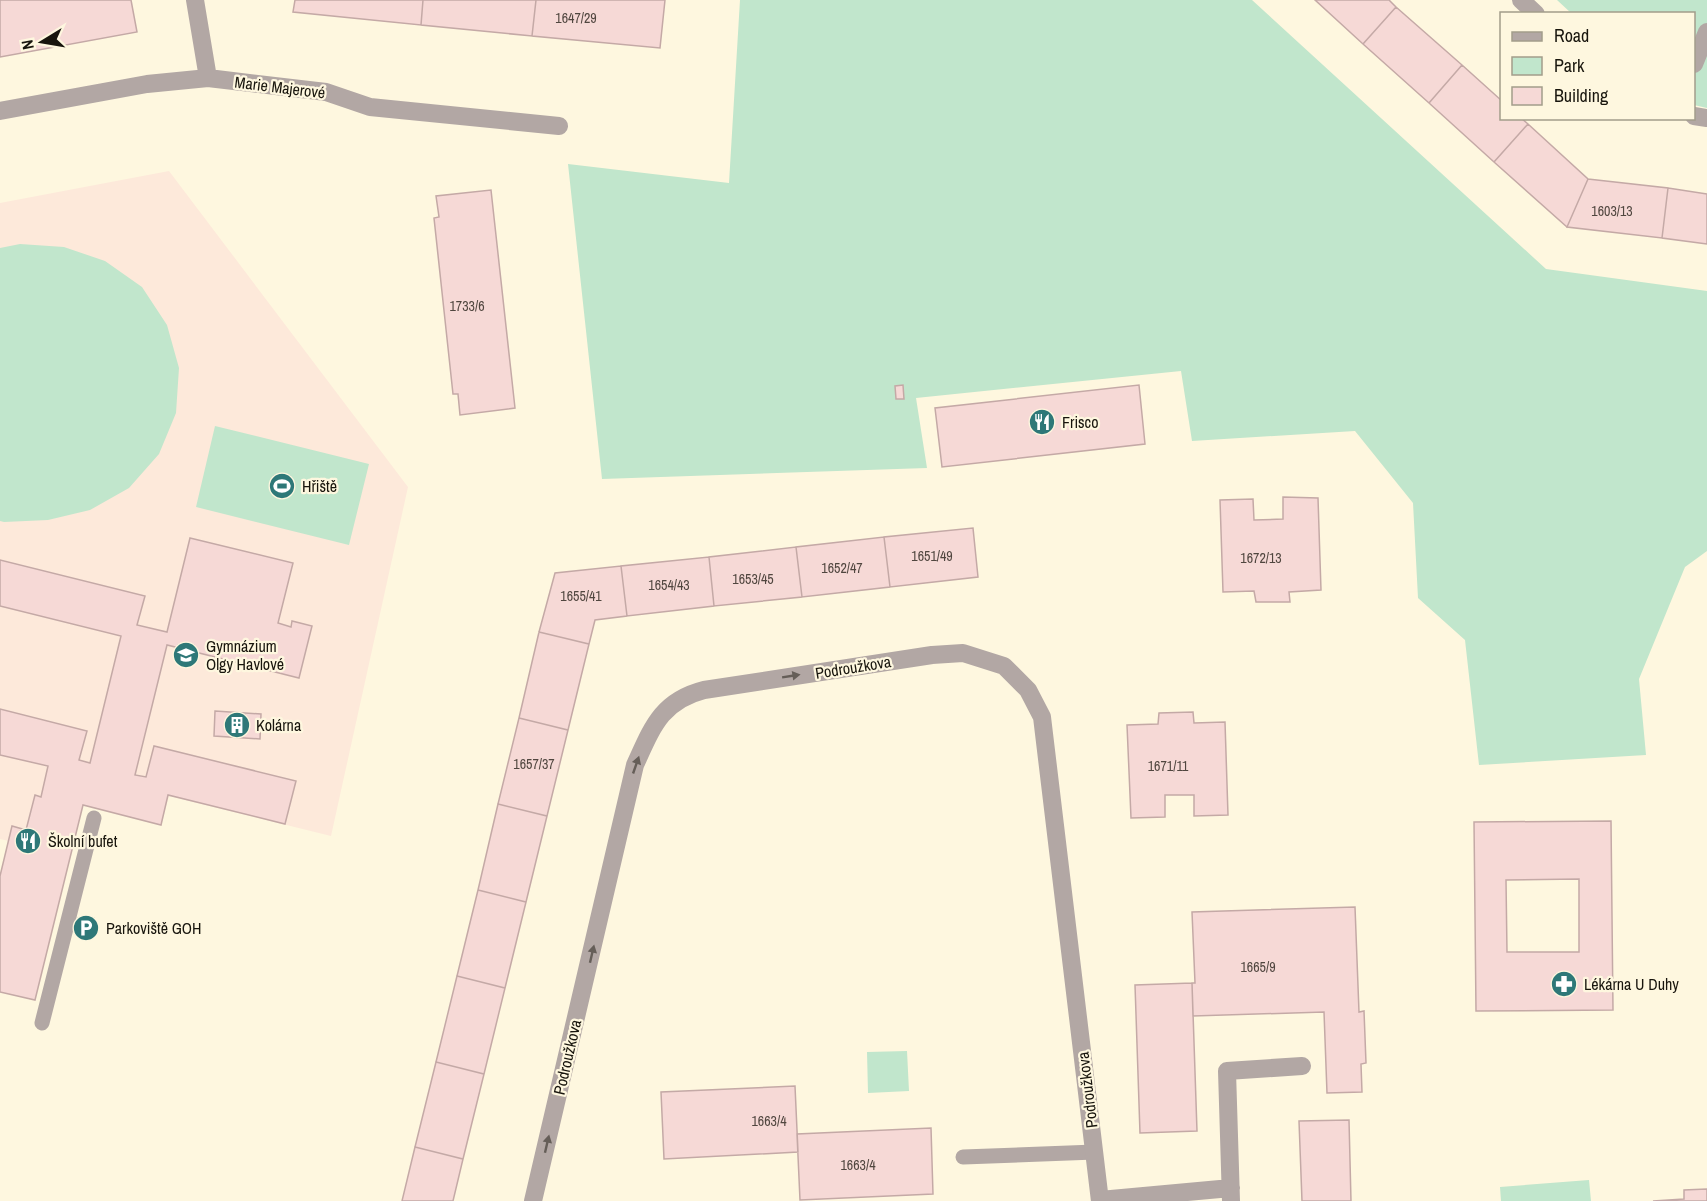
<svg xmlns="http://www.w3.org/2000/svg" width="1707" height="1201" viewBox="0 0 1707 1201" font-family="'Archivo Narrow',sans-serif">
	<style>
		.education { fill: #fde9da }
		.green { fill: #c1e6cc }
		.building { fill: #f6d9d6; stroke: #c4a9a6; stroke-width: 1.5; fill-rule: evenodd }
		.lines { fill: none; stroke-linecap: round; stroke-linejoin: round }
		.lane { stroke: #b2a7a4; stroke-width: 15 }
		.street { stroke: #b2a7a4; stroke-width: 18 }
		.oneway { fill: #655e58 }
		.labels { text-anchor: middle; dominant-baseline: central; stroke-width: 4.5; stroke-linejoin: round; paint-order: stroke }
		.number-label { font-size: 14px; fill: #50463f }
		.street-label { font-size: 16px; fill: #18150d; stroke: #fef7df }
		.poi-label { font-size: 16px; fill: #18150d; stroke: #fef7df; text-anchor: start }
	</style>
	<rect width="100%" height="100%" fill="#fef7df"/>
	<path class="education" d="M169 171 408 487 331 836 169 796 161 825 83 805 35 1000 0 992V876L9 841 0 839V203Z"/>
	<path class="green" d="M740 0H1252L1546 269 1707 291V551L1685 567 1639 679 1646 755 1479 765 1465 640 1418 598 1413 503 1355 431 1192 441 1181 371 916 398 927 468 602 479 568 164 729 183Z
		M1557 0H1707V108L1694 105V14L1571 13Z
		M20 244 64 247 105 261 142 287 167 325 179 368 176 413 159 454 129 488 90 510 48 520 4 522 0 521V248Z
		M215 426 369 464 349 545 196 507Z
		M907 1051 909 1091 868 1093 867 1052Z
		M1589 1180 1591 1201H1501L1500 1187Z"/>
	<path class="building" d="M0 0H131L137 32 0 57Z
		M295 0H423L421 25 293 12Z
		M423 0H536L532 36 421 25Z
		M536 0H665L660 48 532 36Z
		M1315 0H1389L1396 7 1363 44Z
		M1396 7 1462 65 1429 103 1363 44Z
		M1462 65 1502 101V118H1521L1528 124 1494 162 1429 103Z
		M1528 124 1588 179 1567 227 1494 162Z
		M1588 179 1668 188 1662 238 1567 227Z
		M1668 188 1707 194V244L1662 238Z
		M491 190 515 408 460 415 458 394H453L434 218 439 217 436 196Z
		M903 385 904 399H896L895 386Z
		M1139 385 1145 444 942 467 935 408Z
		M1283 497 1318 498 1321 590 1289 592 1290 602H1256L1254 591 1223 592 1220 500 1253 499 1254 520 1283 519Z
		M973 528 978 577 890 587 884 537Z
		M884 537 890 587 802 597 796 547Z
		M190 538 293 563 278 623 291 627 292 621 312 626 299 678 167 645 135 775 146 777 154 746 296 781 285 824 168 795 161 825 83 805 35 1000 0 992V876L12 826 26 830 35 795 41 797 48 766 0 755V709L87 731 79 760 90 763 121 636 0 606V560L145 596 137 625 167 632Z
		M796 547 802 597 714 606 709 557Z
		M709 557 714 606 627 616 621 566Z
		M621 566 627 616 595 620 589 644 539 632 555 573Z
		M539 632 589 644 568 730 519 718Z
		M215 711 261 714 260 739 214 736Z
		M1193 712 1194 723 1225 722 1228 815 1194 816V795H1165V817L1131 818 1127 725 1158 724 1159 713Z
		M519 718 568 730 547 816 498 804Z
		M498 804 547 816 526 902 478 890Z
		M1611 821 1613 1010 1476 1011 1474 822ZM1579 879V952H1507L1506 880Z
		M478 890 526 902 505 988 457 976Z
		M1355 907 1359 1012 1364 1011 1366 1063 1361 1064 1362 1092 1327 1093 1324 1012 1193 1016 1192 983H1195L1192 912Z
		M457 976 505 988 484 1074 436 1062Z
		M1192 983 1197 1131 1140 1133 1135 985Z
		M436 1062 484 1074 463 1159 415 1147Z
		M795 1086 798 1152 664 1159 661 1092Z
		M1349 1120 1351 1201H1302L1299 1121Z
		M931 1128 933 1194 800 1200 797 1134Z
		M415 1147 463 1159 453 1201H402Z
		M1707 1189V1201H1653L1684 1199V1190Z"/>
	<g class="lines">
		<path class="lane" d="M42 1023 94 818
			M963 1157 1095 1152"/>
		<path class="street" d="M195 0 208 78
			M1521 0 1536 14
			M1694 64 1707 32
			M0 111 147 84 208 78 326 92 370 107 559 126
			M1694 116 1707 118
			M1100 1200 1231 1188
			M533 1201 635 765C652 728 661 701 704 690L932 655 963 653 1004 666 1028 690 1042 717 1100 1201
			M1231 1201 1227 1071 1302 1066"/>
	</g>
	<defs><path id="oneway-solid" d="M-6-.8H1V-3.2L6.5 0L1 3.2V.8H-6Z" transform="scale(1.5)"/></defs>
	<g class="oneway">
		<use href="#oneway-solid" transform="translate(791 676) rotate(-9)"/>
		<use href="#oneway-solid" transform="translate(636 765) rotate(-71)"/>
		<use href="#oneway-solid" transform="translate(592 954) rotate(-77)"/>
		<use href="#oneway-solid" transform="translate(547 1144) rotate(-77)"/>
	</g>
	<defs>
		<g id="restaurant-disc" transform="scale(1.35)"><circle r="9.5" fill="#2e7878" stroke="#fef7df"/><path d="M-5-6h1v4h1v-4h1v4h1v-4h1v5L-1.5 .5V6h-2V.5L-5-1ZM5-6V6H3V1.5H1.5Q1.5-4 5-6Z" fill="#fff"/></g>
		<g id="stadium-disc" transform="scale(1.35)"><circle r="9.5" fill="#2e7878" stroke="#fef7df"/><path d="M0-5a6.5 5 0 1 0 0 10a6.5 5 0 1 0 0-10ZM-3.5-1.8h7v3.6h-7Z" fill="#fff"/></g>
		<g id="school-disc" transform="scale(1.35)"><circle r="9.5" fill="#2e7878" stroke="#fef7df"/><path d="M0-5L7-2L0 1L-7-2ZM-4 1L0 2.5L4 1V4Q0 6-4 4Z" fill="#fff"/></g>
		<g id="building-disc" transform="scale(1.35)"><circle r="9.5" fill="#2e7878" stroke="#fef7df"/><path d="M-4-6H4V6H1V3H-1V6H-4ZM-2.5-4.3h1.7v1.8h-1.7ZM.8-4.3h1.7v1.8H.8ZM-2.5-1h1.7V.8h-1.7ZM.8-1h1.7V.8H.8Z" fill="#fff"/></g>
		<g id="parking-disc" transform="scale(1.35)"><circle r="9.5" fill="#2e7878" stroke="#fef7df"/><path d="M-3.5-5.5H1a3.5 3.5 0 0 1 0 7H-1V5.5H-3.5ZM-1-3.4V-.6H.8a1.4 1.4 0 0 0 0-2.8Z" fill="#fff"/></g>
		<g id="pharmacy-disc" transform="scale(1.35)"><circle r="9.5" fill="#2e7878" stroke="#fef7df"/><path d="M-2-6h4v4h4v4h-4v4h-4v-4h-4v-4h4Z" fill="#fff"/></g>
	</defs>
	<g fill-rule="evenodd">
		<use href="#restaurant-disc" x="1042" y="422"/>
		<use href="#stadium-disc" x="282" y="486"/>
		<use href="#school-disc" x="186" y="655"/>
		<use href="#building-disc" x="237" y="725"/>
		<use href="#restaurant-disc" x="28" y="841"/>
		<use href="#parking-disc" x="86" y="928"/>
		<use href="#pharmacy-disc" x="1564" y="984"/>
	</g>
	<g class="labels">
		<g class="number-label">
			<text x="576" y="18">1647/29</text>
			<text x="1612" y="211">1603/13</text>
			<text x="467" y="306">1733/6</text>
			<text x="932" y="556">1651/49</text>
			<text x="1261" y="558">1672/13</text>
			<text x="842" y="568">1652/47</text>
			<text x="753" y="579">1653/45</text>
			<text x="669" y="585">1654/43</text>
			<text x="581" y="596">1655/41</text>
			<text x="534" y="764">1657/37</text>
			<text x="1168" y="766">1671/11</text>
			<text x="1258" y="967">1665/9</text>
			<text x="769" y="1121">1663/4</text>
			<text x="858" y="1165">1663/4</text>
		</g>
		<g class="street-label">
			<text transform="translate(280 87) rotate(7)">Marie Majerové</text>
			<text transform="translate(853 667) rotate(-9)">Podroužkova</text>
			<text transform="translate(567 1057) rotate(-77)">Podroužkova</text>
			<text transform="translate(1087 1090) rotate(-97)">Podroužkova</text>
		</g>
		<g class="poi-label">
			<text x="1062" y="422">Frisco</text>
			<text x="302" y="486">Hřiště</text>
			<text x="206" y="646">Gymnázium<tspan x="206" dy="18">Olgy Havlové</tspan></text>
			<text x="256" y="725">Kolárna</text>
			<text x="48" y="841">Školní bufet</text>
			<text x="106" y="928">Parkoviště GOH</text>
			<text x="1584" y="984">Lékárna U Duhy</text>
		</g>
	</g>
	<rect x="1500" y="12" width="195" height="108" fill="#fef7df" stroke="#a29d8b" stroke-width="1.5"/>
	<rect x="1512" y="32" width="30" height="9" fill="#b2a7a4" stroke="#a29d8b" stroke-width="1.5"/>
	<text x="1554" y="42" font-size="18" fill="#18150d">Road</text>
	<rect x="1512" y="57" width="30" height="18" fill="#c1e6cc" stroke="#a29d8b" stroke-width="1.5"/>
	<text x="1554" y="72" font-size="18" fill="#18150d">Park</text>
	<rect x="1512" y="87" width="30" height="18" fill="#f6d9d6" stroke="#a29d8b" stroke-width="1.5"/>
	<text x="1554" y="102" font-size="18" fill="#18150d">Building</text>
	<g transform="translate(42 42) rotate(259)" stroke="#fef7df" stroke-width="4.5" paint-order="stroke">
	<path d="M0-4.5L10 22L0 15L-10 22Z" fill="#18150d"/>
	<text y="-9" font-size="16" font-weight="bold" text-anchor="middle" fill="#18150d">N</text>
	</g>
</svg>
